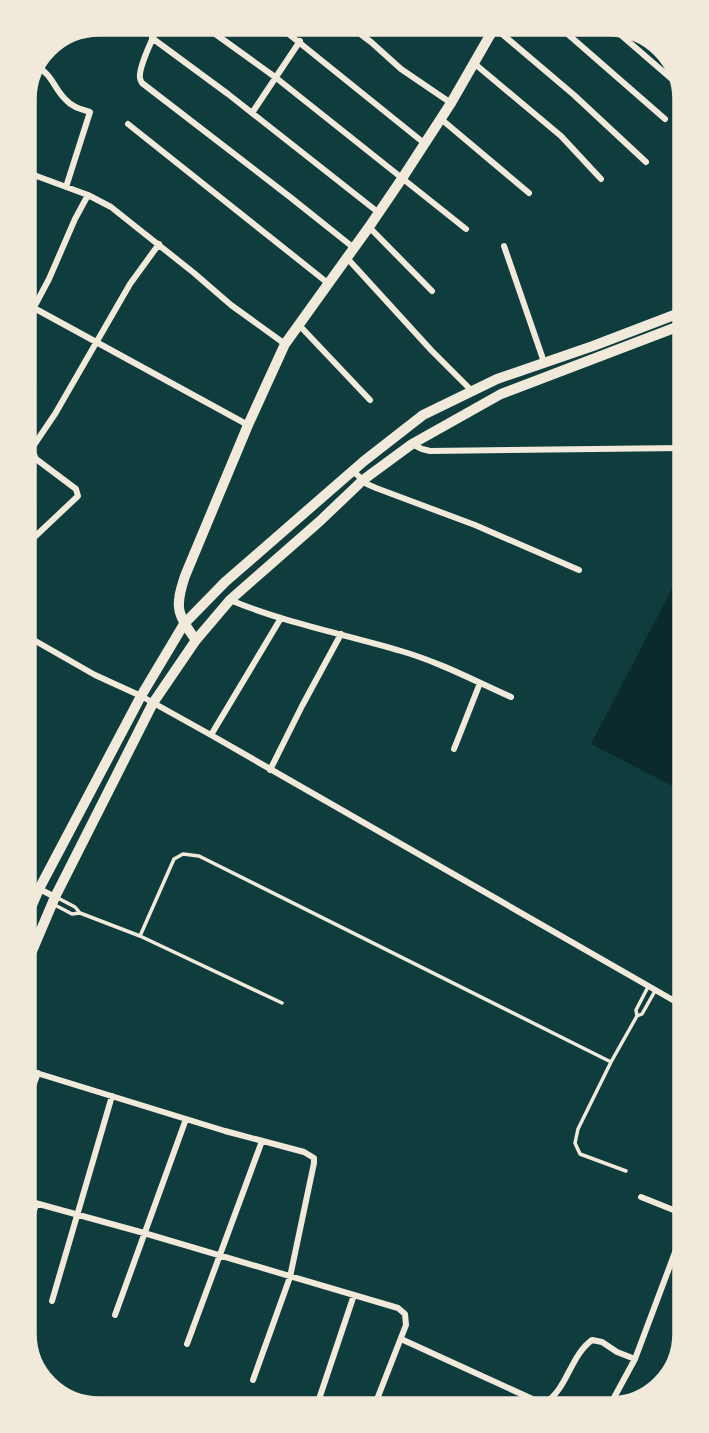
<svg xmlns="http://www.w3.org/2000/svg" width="709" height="1433" viewBox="0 0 709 1433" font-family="Georgia,serif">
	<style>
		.water { fill: #0a2a2b }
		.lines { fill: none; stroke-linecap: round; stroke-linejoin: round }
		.service { stroke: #f1e9da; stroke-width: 3.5 }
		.minor { stroke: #f1e9da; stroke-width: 6 }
		.secondary { stroke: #f1e9da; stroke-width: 10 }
		.primary { stroke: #f1e9da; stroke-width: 10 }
		.rim { fill: none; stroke: #f1e9da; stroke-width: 3.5 }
	</style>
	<rect width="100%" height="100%" fill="#0f3d3e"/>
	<path class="water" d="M678 577 683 579 684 792 591 744Z"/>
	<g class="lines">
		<path class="service" d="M56 897 75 907 80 913
			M53 904 72 914 80 913 140 936 282 1003
			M140 936 174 859 183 854 199 856 611 1062
			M637 1016 636 1010 648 987
			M626 1171 580 1154 575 1143 578 1129 611 1062 637 1016 642 1014 655 991"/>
		<path class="minor" d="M160 23C155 33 138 68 140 78 140 79 141 81 142 83L290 197 354 248
			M200 23 275 77 466 229
			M275 23 424 143
			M346 23 371 42 401 69 451 103
			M555 23 665 119
			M607 23 681 87
			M495 28 574 95 646 162
			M152 38 228 94 379 213
			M475 64 561 136 601 179
			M36 66C53 75 53 87 65 99 72 107 80 109 90 112L66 187
			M252 113 300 41
			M441 119 529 193
			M128 124 329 284
			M23 171 88 195 111 207 194 273 231 305 285 344
			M369 227 432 291
			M504 246 544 362
			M347 258 431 350 472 391
			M34 308 248 425
			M299 325 370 400
			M24 326 49 279 75 219 88 195
			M412 444 422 449 430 451 682 448
			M353 471 367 484 376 488 475 525 579 570
			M25 546 78 496 76 489 36 459 32 450 34 445 55 414 130 284 159 244
			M230 600C285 623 344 634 401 651 439 662 475 681 511 697
			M25 635 95 675 141 696 211 735 685 1007
			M211 735 281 618
			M454 749 480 683
			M270 770 302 706 341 634
			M26 882 55 897
			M27 1070 225 1131 304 1152 314 1158V1163L290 1277 253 1380
			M27 1102 38 1073
			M641 1197 686 1215
			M28 1201 144 1233 398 1308 405 1314 406 1325 374 1407
			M28 1230 36 1204
			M52 1301 112 1096
			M115 1315 186 1119
			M401 1339 539 1402 545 1403C568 1388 570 1356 592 1340L602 1342 617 1352 635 1359 686 1223
			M187 1344 262 1141
			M610 1405 635 1359
			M316 1408 354 1295"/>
		<path class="secondary" d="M196 640C176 614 175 606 185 576L248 425 285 344 369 227 403 177 451 103 497 23"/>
		<path class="primary" d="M26 919 39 889 141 696 184 624 225 582 364 461 423 415 497 379 593 346 682 312
			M27 963 55 897 153 703 196 640 230 600 320 521 363 480 412 444 501 394 682 325"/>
	</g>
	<path d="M0 0H709V1433H0ZM99 35H610A64 64 0 0 1 674 99V1334A64 64 0 0 1 610 1398H99A64 64 0 0 1 35 1334V99A64 64 0 0 1 99 35Z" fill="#f1e9da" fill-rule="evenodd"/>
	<path class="rim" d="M99 35H610A64 64 0 0 1 674 99V1334A64 64 0 0 1 610 1398H99A64 64 0 0 1 35 1334V99A64 64 0 0 1 99 35Z"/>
</svg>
